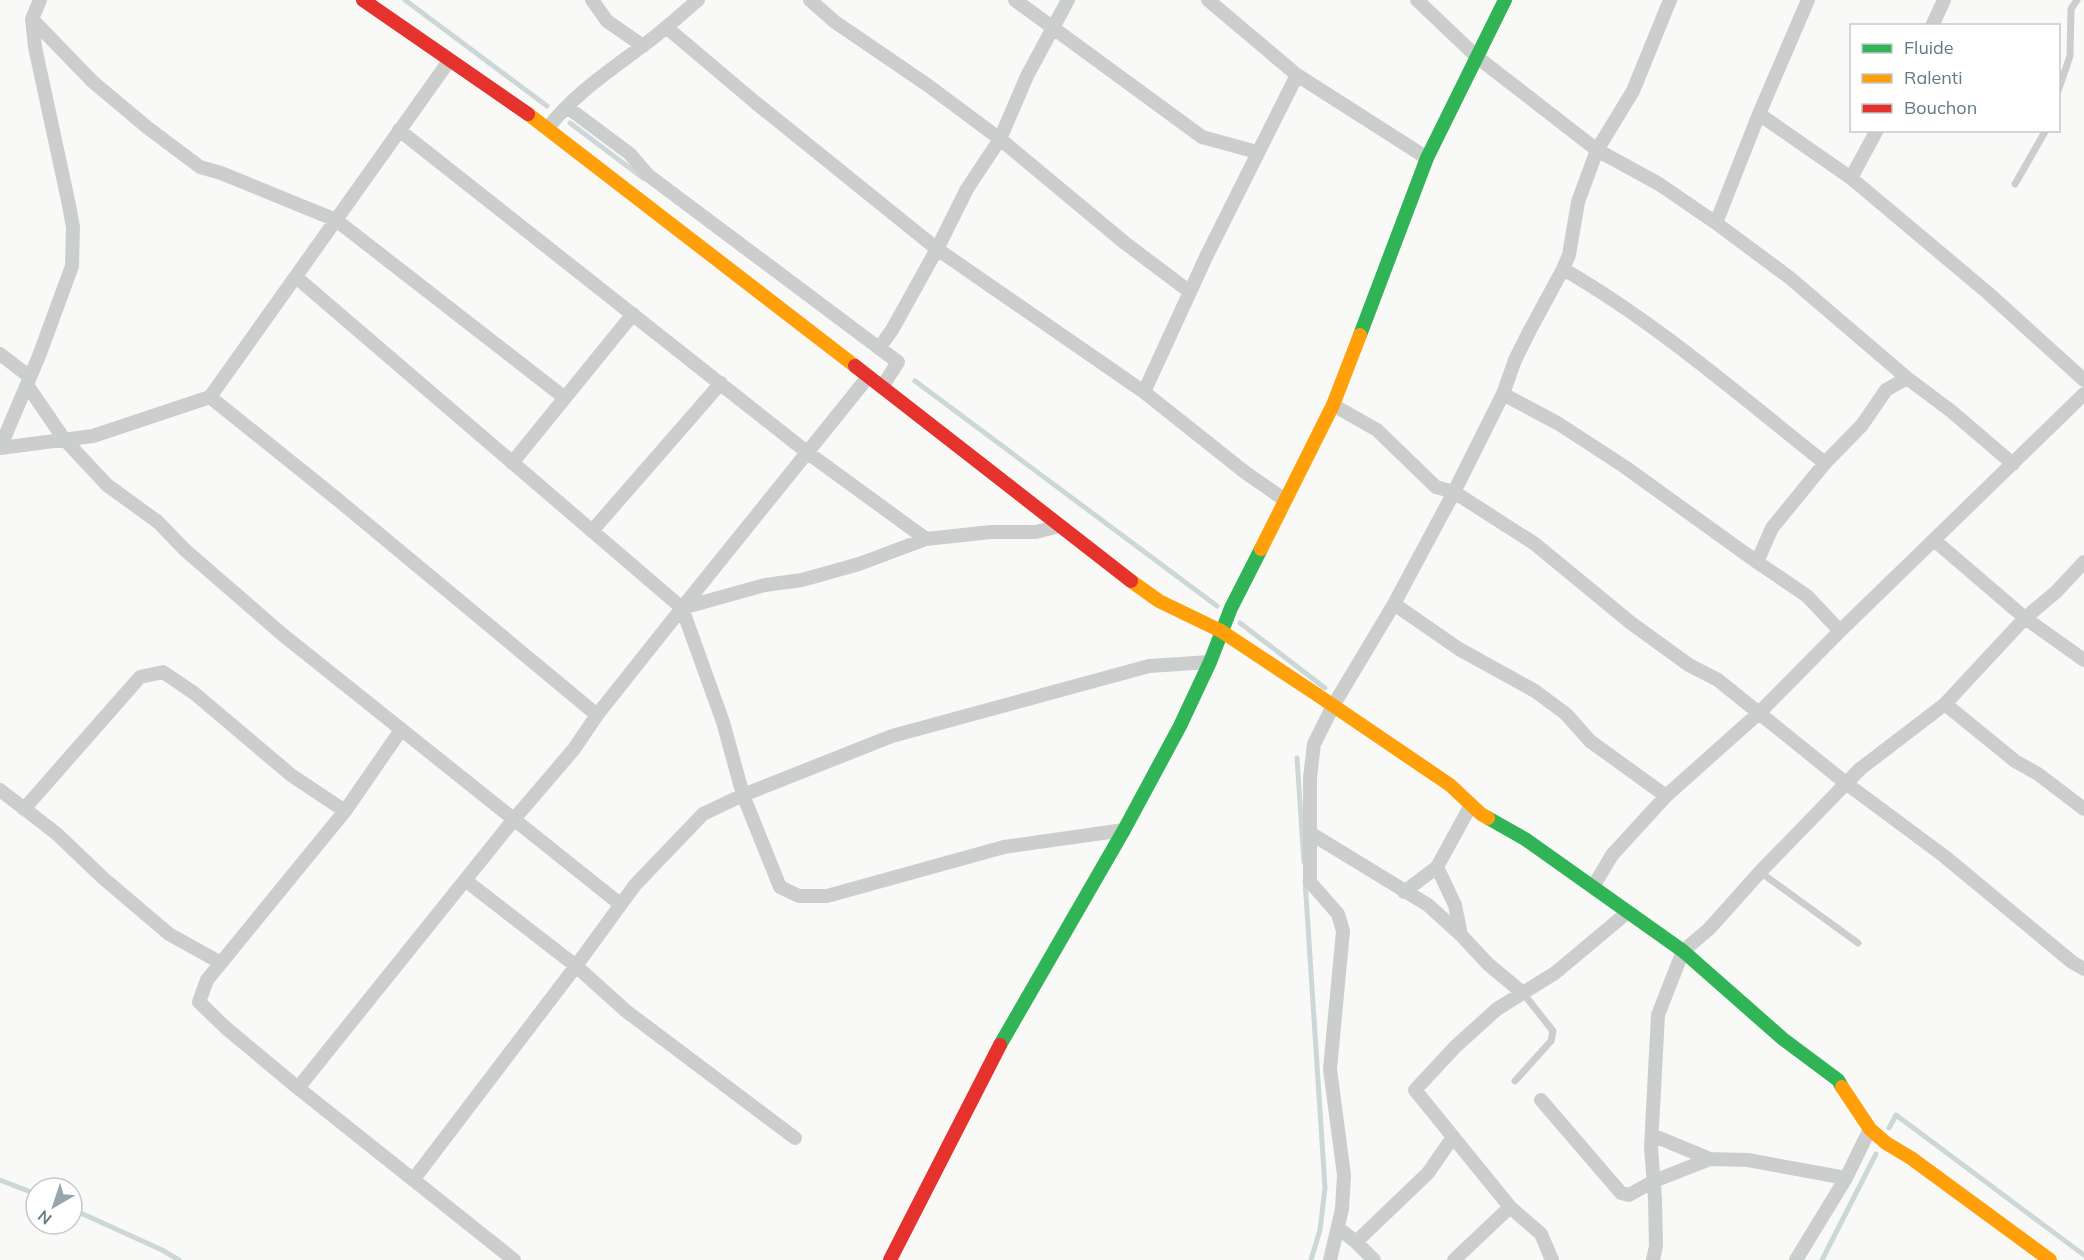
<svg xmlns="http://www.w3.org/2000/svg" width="2084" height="1260" viewBox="0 0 2084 1260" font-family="Mulish,sans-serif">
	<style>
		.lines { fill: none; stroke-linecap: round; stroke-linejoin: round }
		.stream { stroke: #ccd7d8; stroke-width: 5 }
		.lane { stroke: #cccece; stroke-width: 7 }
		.street { stroke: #cccece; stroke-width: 14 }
		.fast { stroke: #30b455; stroke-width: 14 }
		.slow { stroke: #ff9f0a; stroke-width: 14 }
		.jam { stroke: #e5322d; stroke-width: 14 }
	</style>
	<rect width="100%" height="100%" fill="#f9f9f8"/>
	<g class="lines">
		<path class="stream" d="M405 0 547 106
			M570 123 643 178
			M915 381 1217 606
			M1240 623 1325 688
			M1297 758 1304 862
			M1305 880 1325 1188 1320 1230 1311 1260
			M1889 1128 1896 1115 2084 1255
			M0 1180 36 1194
			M72 1209 162 1250 179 1260
			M1822 1260 1876 1154"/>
		<path class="lane" d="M2058 91 2070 56 2071 9 2077 0
			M2015 184 2046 130
			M1760 872 1858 943
			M1515 1081 1551 1041 1553 1031 1523 993"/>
		<path class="street" d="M592 0 607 21 643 46
			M810 0 835 22 926 84 1000 139 1125 243 1190 292
			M1015 0 1202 137 1257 152
			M1208 0 1297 75 1427 158
			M1417 0 1477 57 1597 150 1659 184 1716 223 1790 278 1907 378 1951 411 2013 464
			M32 19 93 82 148 128 200 167 221 173 336 220 565 398
			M1932 26 1944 0
			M666 27 756 103 937 249 1144 392 1246 473 1285 500
			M567 107 630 154 648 175 879 348
			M1759 114 1851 178
			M548 128C573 95 608 72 641 47 661 33 679 16 698 0
			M399 130 808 453 926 539
			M1877 130 1851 178 1988 293 2084 380
			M1716 223 1759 114 1808 0
			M1563 269C1657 323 1740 396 1825 463
			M296 277 682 608 723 722 743 795 780 887 799 896H827L1004 847 1124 830
			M0 354 30 377
			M27 385 64 439 107 485 158 522 185 550 283 635 620 904
			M882 387 898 362 879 348 892 330 937 249 967 189 1000 139 1027 76 1068 0
			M1144 392 1206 257 1297 75
			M1503 394 1559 424 1625 467 1757 562
			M210 397 449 61
			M1333 405 1377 430 1436 487 1454 492 1535 544 1631 623 1689 665 1718 680 1847 784 1944 856 2072 962 2084 969
			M0 448 93 436 210 397 337 499 597 715 682 608 765 585 802 580 859 564 926 539 991 532H1036L1059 526
			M0 448 39 356 72 266 73 227 69 205 35 47 32 19 40 0
			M512 463 633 314
			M592 531 721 383
			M1934 540 2025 618 2084 660
			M1394 604 1459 649 1535 691 1566 714 1590 741 1666 796
			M682 608 868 377
			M1840 631 1807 596 1757 562 1772 528 1825 463 1862 425 1886 390 1907 378
			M1945 704 2015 761 2038 774 2084 809
			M401 730 345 811 207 980 199 1002 226 1028 298 1088 514 1260
			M0 790 57 834 103 878 169 934 221 963
			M24 809 140 677 163 672 194 693 291 775 345 811
			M1310 833 1428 905 1461 935 1488 964 1523 993
			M1437 867 1455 905 1461 935
			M1593 887 1612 855 1666 796 1760 712 1840 631 2084 394
			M1404 892 1437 867 1471 805
			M298 1088 515 818 574 749 597 715
			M1541 1100 1621 1193 1629 1195 1654 1181 1710 1159 1748 1160 1846 1178
			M1652 1135 1710 1159
			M795 1138 626 1011 576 966 635 885 703 814 743 795 892 736 1149 666 1210 662
			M413 1180 576 966 465 880
			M1338 1228 1356 1242 1374 1260
			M1356 1242 1428 1173 1453 1137
			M1330 1260 1342 1209 1344 1175 1330 1069 1343 931 1338 914 1310 882V778L1314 744 1333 706 1394 604 1454 492 1503 394 1515 360 1530 330 1563 269 1569 255 1578 202 1597 150 1633 91 1670 0
			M1454 1260 1510 1207
			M1552 1260 1541 1234 1510 1207 1415 1090 1456 1046 1497 1009 1555 973 1628 912
			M1653 1260 1656 1246 1655 1199 1651 1147 1658 1015 1683 951 1709 929 1760 872 1860 769 1945 704 2025 618 2056 592 2084 562
			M1796 1260 1846 1178 1870 1129"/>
		<path class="fast" d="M1360 335 1427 158 1505 0
			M1488 818 1525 839 1683 951 1783 1039 1838 1080 1842 1087
			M1000 1045 1124 830 1180 726 1210 662 1231 608 1261 549"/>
		<path class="slow" d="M528 114 855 366
			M1261 549 1333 405 1360 335
			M1131 581 1159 601 1221 631 1316 694 1450 785 1481 814 1488 818
			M1842 1087 1870 1129 1886 1143 1911 1158 2050 1260"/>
		<path class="jam" d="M363 0 528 114
			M855 366 1131 581
			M890 1260 1000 1045"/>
	</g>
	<rect x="1850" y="24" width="210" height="108" fill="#ffffff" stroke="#c1cace" stroke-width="1.5"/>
	<rect x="1862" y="44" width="30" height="9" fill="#30b455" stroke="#c1cace" stroke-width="1.5"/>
	<text x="1904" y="54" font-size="18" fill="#647a84">Fluide</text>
	<rect x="1862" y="74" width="30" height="9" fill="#ff9f0a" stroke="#c1cace" stroke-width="1.5"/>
	<text x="1904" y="84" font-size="18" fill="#647a84">Ralenti</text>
	<rect x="1862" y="104" width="30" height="9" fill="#e5322d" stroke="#c1cace" stroke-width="1.5"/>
	<text x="1904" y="114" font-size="18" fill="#647a84">Bouchon</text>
	<g transform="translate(54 1206) rotate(219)"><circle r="28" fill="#ffffff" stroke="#c1cace" stroke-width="1.5"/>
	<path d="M0-4.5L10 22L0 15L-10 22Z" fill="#98a6ad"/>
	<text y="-9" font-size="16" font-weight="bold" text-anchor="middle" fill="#647a84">N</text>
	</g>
</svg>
